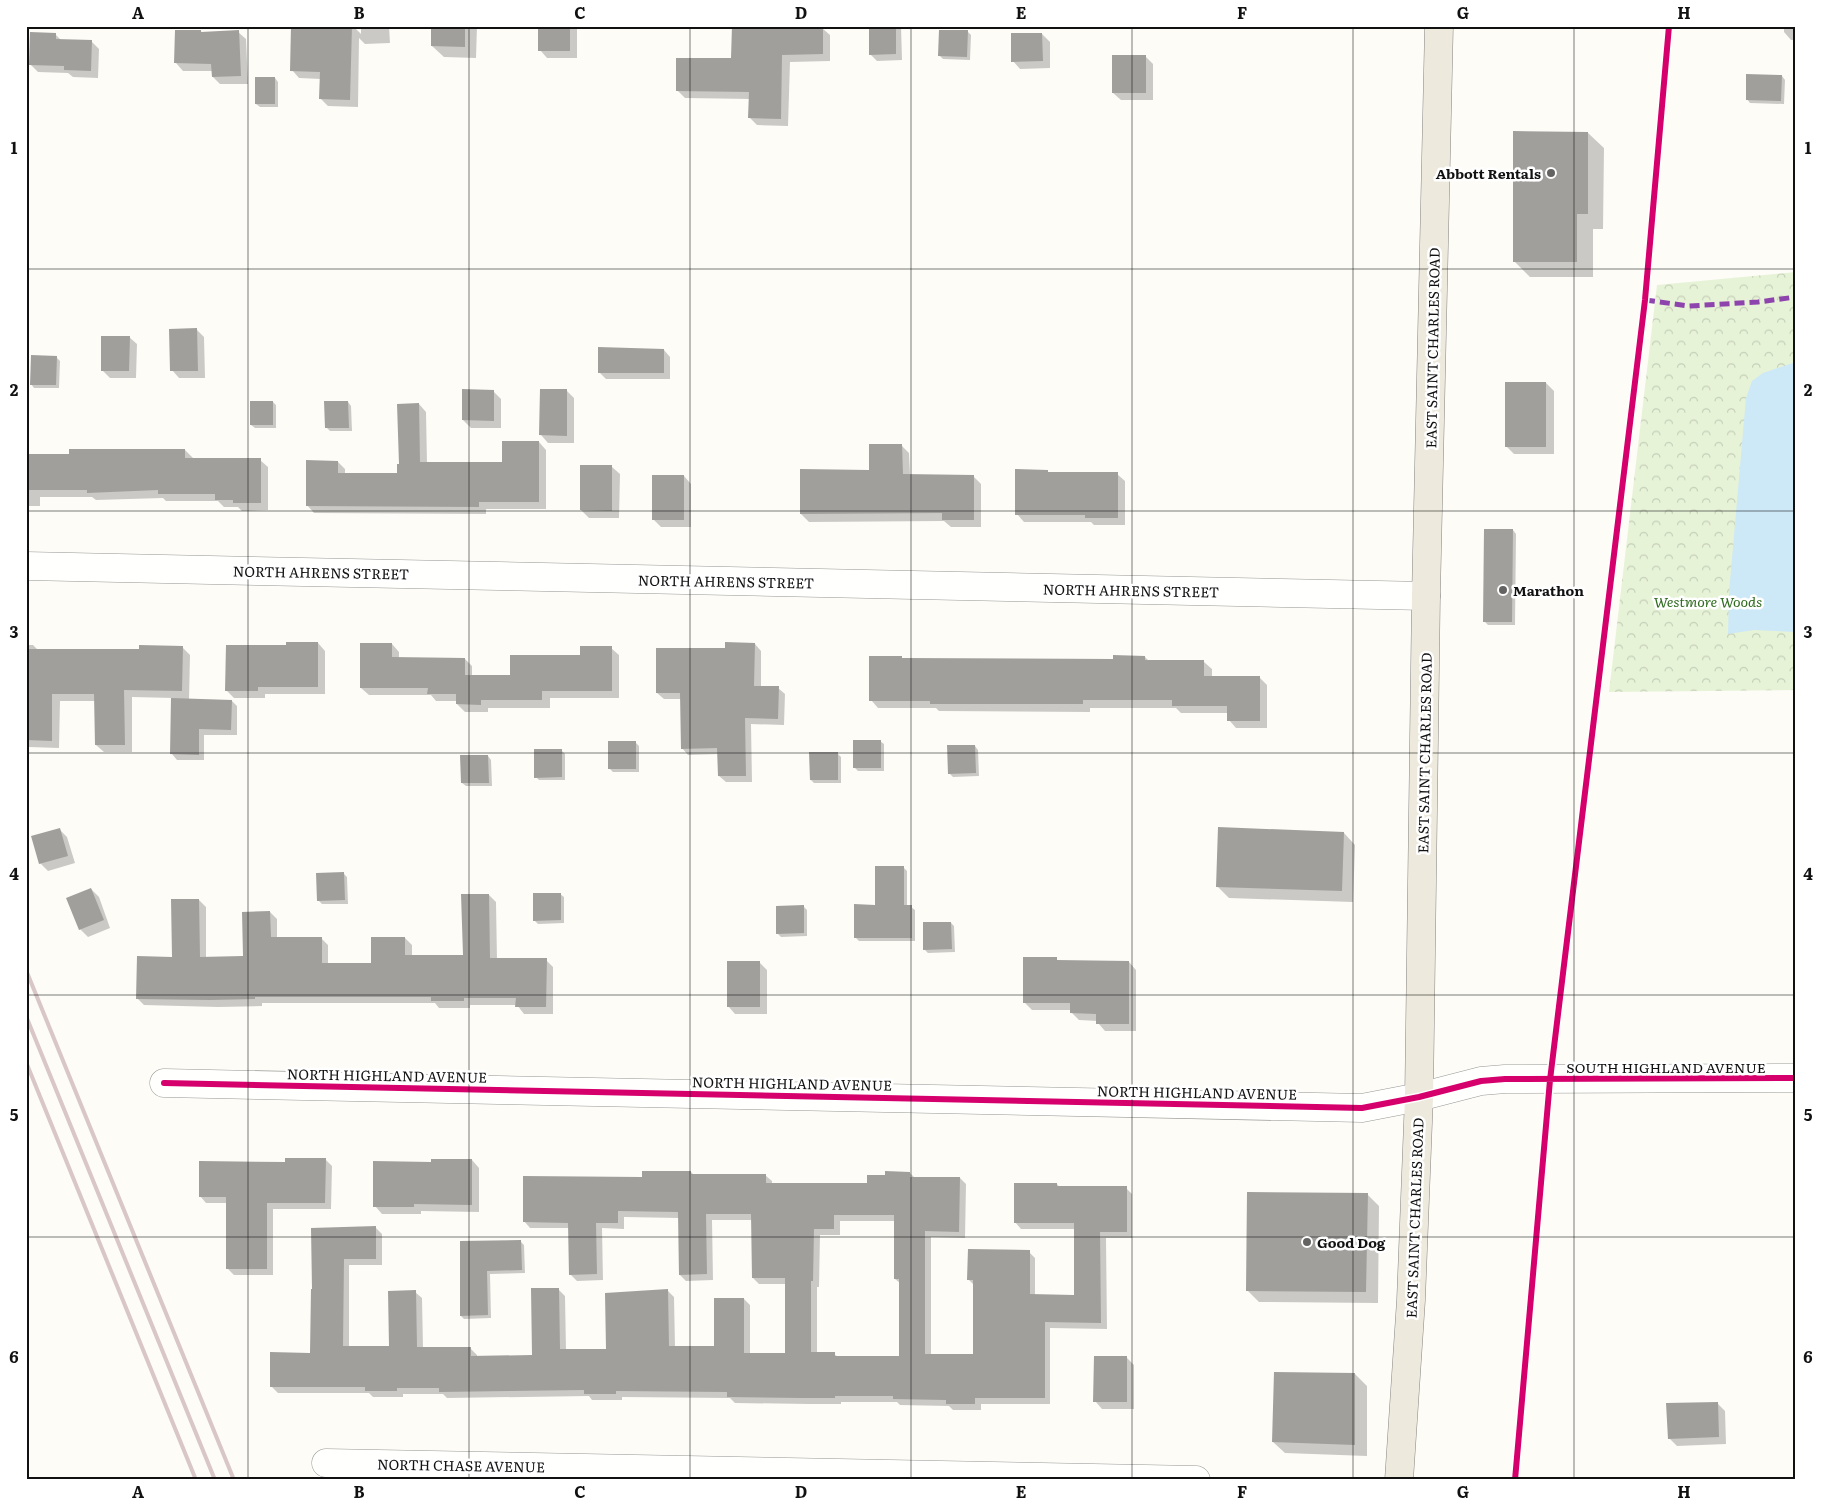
<svg xmlns="http://www.w3.org/2000/svg" width="1822" height="1506" viewBox="0 0 1822 1506" font-family="Literata,serif">
	<style>
		.park { fill: url(#park-crowns) }
		.water { fill: #cde8f7 }
		.shadow { fill: #0003; fill-rule: evenodd }
		.building { fill: #a19f9c; fill-rule: evenodd }
		.lines { fill: none; stroke-linecap: round; stroke-linejoin: round }
		.minor-casing { stroke: #979795; stroke-width: 29 }
		.major-casing { stroke: #858482; stroke-width: 29 }
		.minor { stroke: #fffffe; stroke-width: 28 }
		.major { stroke: #ede9dc; stroke-width: 28 }
		.rail { stroke: #d9c6c7; stroke-width: 4 }
		.quiet { stroke: #8e44ad; stroke-width: 5; stroke-dasharray: 10 5; stroke-linecap: butt }
		.cycleway-casing { stroke: #fff; stroke-width: 9 }
		.cycleway { stroke: #d6006c; stroke-width: 6 }
		.grid { fill: none; stroke: #111; stroke-width: 1; stroke-opacity: 0.55 }
		.poi-dot { fill: #646362; stroke: #fff; stroke-width: 2 }
		.labels { text-anchor: middle; dominant-baseline: central; stroke-width: 5; stroke-linejoin: round; paint-order: stroke }
		.poi-label { font-size: 14px; font-weight: bold; fill: #111; stroke: #fff; text-anchor: start }
		.street-label { font-size: 14px; fill: #111; stroke: #fff }
		.park-label { font-size: 14px; font-style: italic; fill: #2f6b1f; stroke: #fff }
		.neatline { fill: none; stroke: #111; stroke-width: 2 }
		.grid-label { font-size: 16px; text-anchor: middle; font-weight: bold; fill: #111 }
	</style>
	<defs>
		<pattern id="park-crowns" width="20" height="18" patternUnits="userSpaceOnUse" patternTransform="scale(1.25)"><rect width="20" height="18" fill="#e7f3d7"/><path d="M2 6a3 3 0 1 1 6 0M12 15a3 3 0 1 1 6 0" fill="none" stroke="#c5cfb8"/></pattern>
	</defs>
	<rect width="100%" height="100%" fill="#fdfcf7"/>
	<path class="park" d="M1796 272V690L1609 692 1657 285Z"/>
	<path class="water" d="M1796 362V632L1754 630 1728 634 1729 593 1746 398 1752 381 1763 373Z"/>
	<path class="shadow" d="M292 26H353L361 34V26H389L390 43 365 44 359 38 358 107 328 106 321 99V79L299 78 292 70Z
		M433 26H477L476 58 444 57 432 46Z
		M540 26H577V58H547L540 50Z
		M734 26H775V29L822 28 830 35V61L790 62 788 126 757 125 749 117 750 99 685 98 677 90 733 60Z
		M876 26H901L902 60 877 61 870 54Z
		M1784 26H1796V40H1791L1784 32Z
		M201 31 202 33 238 32 246 39 248 84H220L213 77V71H183L176 63Z
		M967 31 971 35 970 60 943 59 940 56Z
		M55 34 61 40 91 41 99 49 98 78 73 77 68 73 38 72 30 64Z
		M1042 34 1050 42V68L1020 69 1013 61Z
		M1145 56 1153 64V100H1121L1113 93Z
		M1782 76 1785 80 1784 104 1750 103 1747 99Z
		M275 78 278 82V107H260L256 104Z
		M1588 133 1604 148 1603 229H1593V277H1530L1514 261Z
		M196 329 204 337 205 378H179L172 370Z
		M129 337 137 344 136 378H110L102 370Z
		M664 350 670 357V379H606L599 372Z
		M56 357 60 361 59 388H34L31 384Z
		M1546 383 1554 391V454H1514L1506 446Z
		M493 391 501 399V428H471L463 420Z
		M567 391 574 398V443H548L541 435Z
		M273 402 276 405V428H255L251 425Z
		M348 402 351 406 352 431H330L326 427Z
		M419 404 426 412 427 463H503L539 442 546 450V509H486V514L314 513 307 505 338 462 345 469V474H398Z
		M902 446 909 453 910 475 973 476 981 484V527H951L944 521 809 522 801 514 870 471Z
		M185 450 193 458 260 460 268 467V510L242 511 238 507H224L218 501H166L163 498 96 500 92 497H40V506H26V455H71Z
		M612 467 620 474 619 518H589L581 510Z
		M1047 471 1050 474H1117L1125 481V525H1094L1091 522H1024L1017 514Z
		M684 476 691 484V527H661L653 519Z
		M1513 530 1516 534 1515 625H1488L1484 621Z
		M318 643 325 651V694H265V698H234L226 690 287 647Z
		M392 644 399 652V658L465 659 472 666V677H511L611 648 619 655V698H550V708H488V712H465L457 704V701H436L431 695H369L361 688Z
		M755 644 761 651V687L778 688 785 694 784 725 751 724 752 782H726L719 776V754L688 755 682 748 681 699H664L657 693 726 649Z
		M26 645H33L38 650H141L182 647 190 655 189 700 232 701 237 706V735H204V760H177L172 754 173 698 132 697V752H104L96 745 95 701H60L59 748 29 747 26 744Z
		M901 657 904 660H1114L1145 657 1150 662H1204L1212 669V677H1259L1267 685V728H1236L1229 720V713H1181L1176 708H1090V712L939 711 936 708H878L871 700Z
		M880 741 884 744V771H858L854 767Z
		M635 742 639 746V772H613L610 769Z
		M975 746 978 750 979 776 953 777 949 773Z
		M561 750 565 754V780H539L536 777Z
		M837 753 841 757V783H814L811 780Z
		M488 756 491 760 492 786H466L462 783Z
		M59 829 67 837 75 863 48 871 40 863Z
		M1344 833 1355 845 1353 902 1229 898 1217 886Z
		M903 867 907 871V906L911 907 915 910V941H859L855 937Z
		M344 874 347 877 348 904H322L318 900Z
		M91 889 99 897 110 928 88 937 80 929Z
		M560 894 564 897V923L538 924 534 920Z
		M489 895 496 902 497 960H546L553 967V1014H524L517 1005H470V1008H439L435 1003H262V1006L218 1007 144 1005 137 998 173 958 199 900 206 907V958L244 957 270 912 277 919V938H321L328 945V964H372L405 938 412 945V957H464Z
		M803 906 807 910V936L781 937 777 933Z
		M951 923 954 926 955 952 928 953 925 950Z
		M1056 959 1059 961 1129 962 1136 970V1031H1105L1098 1023V1021L1079 1020 1072 1013V1010H1032L1024 1002Z
		M760 963 767 970V1014H735L728 1006Z
		M325 1159 332 1166 331 1209H273V1275H234L227 1268V1203H206L200 1196 286 1163Z
		M472 1160 479 1168V1212L421 1211V1214H382L375 1206 433 1163Z
		M691 1172 694 1175H765L772 1181V1184H868L886 1176 910 1173 915 1178H960L966 1184 965 1238 931 1237V1355H974V1285L968 1279 1029 1252 1035 1258V1296H1076V1229H1021L1015 1222 1057 1184 1060 1188H1126L1132 1194V1238H1106L1107 1329 1050 1328V1404H981V1410H953L949 1406 900 1405 897 1402H841V1404H809L735 1403 730 1398 622 1397V1400H592L589 1396 447 1398 443 1394H403V1397H373L369 1393H278L272 1387 311 1354 313 1291 312 1229 376 1228 382 1234V1265H349V1347H390L415 1292 422 1298 423 1348H470L477 1355V1357L533 1356 558 1289 565 1296 566 1350H607L668 1291 674 1297 675 1347H715L744 1299 750 1305V1354H786V1284H759L753 1278 752 1220H712L713 1280 686 1281 680 1275 679 1218 624 1217V1229L602 1228 603 1280 577 1281 570 1274V1228H530L524 1221 644 1179ZM840 1221H895V1279L900 1283V1358L838 1357 834 1354H817V1287H819L820 1235H840Z
		M1367 1194 1379 1206 1378 1303 1259 1302 1247 1290Z
		M461 1242H521L524 1245 525 1273 490 1274 491 1318 464 1319 461 1316Z
		M1126 1357 1134 1365V1409H1102L1095 1401Z
		M1355 1374 1367 1386V1456L1285 1453 1273 1442Z
		M1717 1403 1725 1411 1726 1444 1677 1446 1669 1438Z"/>
	<path class="building" d="M291 26H352L350 100 319 99 320 72 290 71Z
		M431 26H465V47L431 46Z
		M538 26H570V51H538Z
		M732 26H768V28L823 26V54L782 55 781 119 748 118 749 92 676 91V58H731Z
		M869 26H896V54L869 55Z
		M175 30H201V32L239 30 241 76 212 77 211 64 174 63Z
		M939 30H968L967 57 938 56Z
		M30 32 56 33V39L92 40 91 71 64 70V66L29 65Z
		M1011 33H1042L1043 61 1011 62Z
		M1112 55H1146V93H1112Z
		M1746 74 1782 75 1781 101 1746 100Z
		M255 77H275V104H255Z
		M1513 131 1588 132V214H1577V262H1513Z
		M197 328 198 371H170L169 329Z
		M101 336H130L129 371H101Z
		M598 347 664 349V373H598Z
		M31 355 57 356 56 385H30Z
		M1505 382H1546V447H1505Z
		M462 389 494 390V421L462 420Z
		M540 389H567V436L539 435Z
		M250 401H273V425H250Z
		M324 401H348L349 428H325Z
		M419 403 420 462H502V441H539V502H479V507L306 506V460L338 461V473H397V464H399L397 404Z
		M869 444H902L903 474 974 475V520H942V513L800 514V469L869 470Z
		M69 449H185V458H261V503H233V500H215V494H158V490L87 493V490H26V454H69Z
		M580 465H612V511L580 510Z
		M1015 469 1048 470V472H1118V518H1085V515H1015Z
		M652 475H684V520H652Z
		M1484 529H1513L1512 622H1483Z
		M286 642H318V687H258V691H225L226 645H286Z
		M725 642 755 643 754 686H779L778 719 745 718 746 776H718L717 748 681 749 680 693H656V648H725Z
		M360 643H392V657L465 658V675H510V655H580V646H612V691H542V700H481V705L456 704V694H427L428 688H360Z
		M139 645 183 646 182 691 124 690 125 745H95L94 694H52V741L26 740V649H139Z
		M1113 655 1145 656V660H1204V676H1260V721H1227V706H1172V700H1083V704H930V701H869V656H902V658L1113 659Z
		M171 698 232 700 231 730 199 729V755L170 754Z
		M853 740H881V768H853Z
		M608 741H636V769H608Z
		M947 745H975L976 773 948 774Z
		M534 749H562V777L534 778Z
		M809 752H838V780H810Z
		M460 755H488L489 783H461Z
		M1218 827 1344 832 1342 891 1216 887Z
		M60 828 68 856 39 864 31 836Z
		M875 866H904V905H912V938H854V904L875 905Z
		M344 872 345 900 317 901 316 873Z
		M91 888 104 920 79 930 66 898Z
		M533 893H561V920L533 921Z
		M461 894H489L490 958H547L546 1007H515L516 998H464V1001H431V997H255V999L210 1000 136 999 137 956 172 957 171 899H199L200 957 243 956 242 912 270 911 271 937H322V963H371V937H405V955H463Z
		M804 905V933L776 934V906Z
		M923 922H951L952 949 923 950Z
		M1023 957H1057V960L1129 961V1024H1096V1014L1070 1013V1003H1023Z
		M727 961H760V1007H727Z
		M285 1158H326L325 1203H267V1269H226V1197H199V1161L285 1162Z
		M431 1159H472V1205L414 1204V1207H373V1161L431 1162Z
		M642 1171H691V1174H766V1183H867V1175H885V1171L910 1172V1177H960L959 1232 925 1231V1354H973V1280H967L968 1249 1030 1250V1294L1074 1295V1223H1014V1183H1057V1186H1127V1232H1100L1101 1323 1045 1322V1398H975V1404H946V1400L893 1399V1396H835V1398H802L727 1397V1392L616 1391V1394H584V1390L439 1392V1388H397V1391H365V1387H270V1352L310 1353 311 1289H312L311 1228 376 1226V1259H344L343 1346H389L388 1291 416 1290 417 1347H471V1356L532 1355 531 1288H559L560 1349H606L605 1293 668 1289 669 1346H714V1298H744V1353H785V1278H752L751 1214H706L707 1274 679 1275 678 1212 618 1211V1223H596L597 1274 569 1275 568 1223 523 1222V1176L642 1177ZM834 1215H894V1279H899V1356H835V1352H811V1281H813L814 1229H834Z
		M1247 1192 1368 1193 1366 1292 1246 1291Z
		M521 1240 522 1270 487 1271 488 1315 460 1316V1241Z
		M1094 1356H1127V1402H1093Z
		M1274 1372 1355 1373V1445L1272 1442Z
		M1718 1402 1719 1437 1668 1439 1666 1403Z"/>
	<g class="lines">
		<g class="minor-casing">
			<path id="minor" d="M26 566 1426 596
				M164 1083 1362 1108 1419 1097 1481 1081 1505 1079 1796 1078
				M326 1463 1196 1480"/>
		</g>
		<g class="major-casing">
			<path id="major" d="M1399 1480 1411 1300 1419 1097 1426 596 1439 26"/>
		</g>
		<use href="#minor" class="minor"/>
		<use href="#major" class="major"/>
		<path class="rail" d="M26 970 234 1480
			M26 1016 215 1480
			M26 1062 196 1480"/>
		<path class="quiet" d="M1645 300 1689 306 1758 302 1796 297"/>
		<g class="cycleway-casing">
			<path id="cycleway" d="M164 1083 1362 1108 1419 1097 1481 1081 1505 1079 1796 1078
				M1515 1480 1550 1080 1645 300 1669 26"/>
		</g>
		<use href="#cycleway" class="cycleway"/>
	</g>
	<path class="grid" d="M248 26V1480M469 26V1480M690 26V1480M911 26V1480M1132 26V1480M1353 26V1480M1574 26V1480M26 269H1796M26 511H1796M26 753H1796M26 995H1796M26 1237H1796"/>
	<g class="poi-dot">
		<circle cx="1551" cy="173" r="5"/>
		<circle cx="1503" cy="590" r="5"/>
		<circle cx="1307" cy="1242" r="5"/>
	</g>
	<g class="labels">
		<g class="poi-label">
			<text x="1541" y="173" text-anchor="end">Abbott Rentals</text>
			<text x="1513" y="590">Marathon</text>
			<text x="1317" y="1242">Good Dog</text>
		</g>
		<g class="street-label">
			<text transform="translate(1432 348) rotate(-89)">EAST SAINT CHARLES ROAD</text>
			<text transform="translate(321 572) rotate(1)">NORTH AHRENS STREET</text>
			<text transform="translate(726 581) rotate(1)">NORTH AHRENS STREET</text>
			<text transform="translate(1131 590) rotate(1)">NORTH AHRENS STREET</text>
			<text transform="translate(1424 753) rotate(-89)">EAST SAINT CHARLES ROAD</text>
			<text x="1666" y="1067">SOUTH HIGHLAND AVENUE</text>
			<text transform="translate(387 1075) rotate(1)">NORTH HIGHLAND AVENUE</text>
			<text transform="translate(792 1083) rotate(1)">NORTH HIGHLAND AVENUE</text>
			<text transform="translate(1197 1092) rotate(1)">NORTH HIGHLAND AVENUE</text>
			<text transform="translate(1414 1218) rotate(-88)">EAST SAINT CHARLES ROAD</text>
			<text transform="translate(461 1465) rotate(1)">NORTH CHASE AVENUE</text>
		</g>
		<g class="park-label">
			<text x="1708" y="601">Westmore Woods</text>
		</g>
	</g>
	<rect width="1822" height="1506" fill="none" stroke="#ffffff" stroke-width="55"/>
	<rect x="28" y="28" width="1766" height="1450" class="neatline"/>
	<g class="grid-label">
		<text x="138" y="19">A</text>
		<text x="359" y="19">B</text>
		<text x="580" y="19">C</text>
		<text x="801" y="19">D</text>
		<text x="1021" y="19">E</text>
		<text x="1242" y="19">F</text>
		<text x="1463" y="19">G</text>
		<text x="1684" y="19">H</text>
		<text x="14" y="154">1</text>
		<text x="1808" y="154">1</text>
		<text x="14" y="396">2</text>
		<text x="1808" y="396">2</text>
		<text x="14" y="638">3</text>
		<text x="1808" y="638">3</text>
		<text x="14" y="880">4</text>
		<text x="1808" y="880">4</text>
		<text x="14" y="1121">5</text>
		<text x="1808" y="1121">5</text>
		<text x="14" y="1363">6</text>
		<text x="1808" y="1363">6</text>
		<text x="138" y="1498">A</text>
		<text x="359" y="1498">B</text>
		<text x="580" y="1498">C</text>
		<text x="801" y="1498">D</text>
		<text x="1021" y="1498">E</text>
		<text x="1242" y="1498">F</text>
		<text x="1463" y="1498">G</text>
		<text x="1684" y="1498">H</text>
	</g>
</svg>
